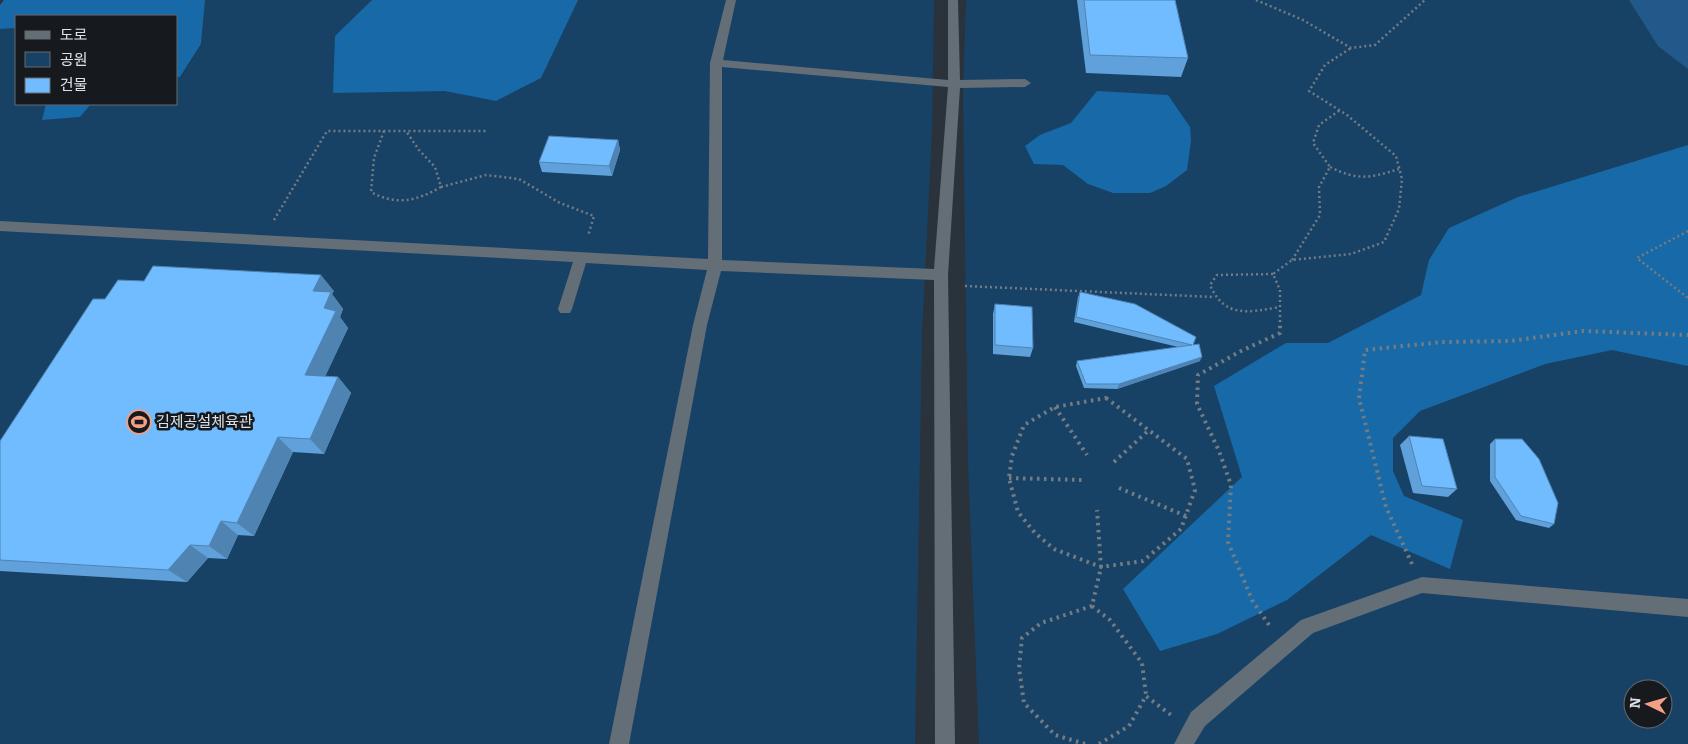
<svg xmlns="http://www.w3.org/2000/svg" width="1688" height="744" viewBox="0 0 1688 744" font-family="Bitter,'Noto Sans KR',serif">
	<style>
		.green { fill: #174266; fill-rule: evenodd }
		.forest { fill: #1869a7 }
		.water { fill: #215a8a }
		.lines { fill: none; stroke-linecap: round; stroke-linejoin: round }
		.path-far1 { stroke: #747c83; stroke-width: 2.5; stroke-dasharray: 2 3; stroke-linecap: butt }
		.path { stroke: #747c83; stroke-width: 4; stroke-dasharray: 2.5 4.5; stroke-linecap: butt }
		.minor { fill: #646e77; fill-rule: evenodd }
		.wall { fill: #61a1db }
		.shaded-wall { fill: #4f83b2 }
		.building { fill: #71bbff; stroke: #4f83b2 }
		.labels { text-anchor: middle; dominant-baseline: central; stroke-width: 5; stroke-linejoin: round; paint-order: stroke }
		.poi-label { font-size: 15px; fill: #dce2e7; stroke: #161a1e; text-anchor: start }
	</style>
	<rect width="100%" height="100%" fill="#2a333b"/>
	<path class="green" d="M205 0H934L932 131 922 335 915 744H0V29L16 28V104H46L43 120 80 117 91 104H176V77H181L201 44Z
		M966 0H1688V744H979L968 464 963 94ZM1633 689H1663V719H1633Z"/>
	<path class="forest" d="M4 0H205L201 44 180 77H176V16H16V28L0 29V5Z
		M372 0H578L541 78 496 101 445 91 333 93 335 36Z
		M1097 91 1168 95 1190 127 1191 141 1187 170 1166 186 1150 193H1113L1088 184 1063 165 1034 164 1025 146 1040 135 1071 123Z
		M46 104H91L80 117 42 120Z
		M1688 145V366L1612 350 1545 364 1420 411 1393 438V471L1404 496 1463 520 1450 569 1371 535 1287 600 1217 634 1160 651 1123 589 1242 477 1214 386 1286 343H1328L1421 295 1429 260 1449 228 1518 197Z"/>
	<path class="water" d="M1629 0H1688V69L1658 46Z"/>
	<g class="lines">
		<path class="path-far1" d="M1256 0 1303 20 1351 48 1375 45 1425 0
			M384 131 374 158 371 192C397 206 416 201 441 187L435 167 419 150 406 131
			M1330 167C1358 181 1370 178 1399 169
			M441 187 486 175 519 179 560 203 594 216 588 236
			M274 220 327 131H487
			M1688 231 1637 258 1688 298
			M1292 260 1320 215 1319 187 1330 167 1313 143 1319 125 1340 110
			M1273 274 1217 275 1210 285C1225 319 1249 312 1280 307
			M965 286 1214 297
			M1280 322V290L1273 274 1292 260 1351 254 1384 242 1399 209 1402 179 1396 156 1347 115 1309 91 1325 65 1351 48"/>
		<path class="path" d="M1106 398 1187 459 1195 490 1181 529 1143 561 1101 567 1054 549 1035 533 1018 512 1009 478 1012 456 1024 425 1055 407Z
			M1055 407 1087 455
			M1114 462 1150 429
			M1009 478 1082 480
			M1119 488 1186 516
			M1412 564 1386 507 1359 398 1365 350 1442 342 1510 341 1583 331 1688 335
			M1092 606 1110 620 1142 663 1146 695
			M1269 625 1252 600 1228 542 1231 485 1219 451 1197 404 1198 375 1241 351 1280 333V321
			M1085 744 1055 735 1024 703 1019 668 1022 638 1041 623 1092 606 1101 567 1097 510
			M1099 744 1129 726 1146 696 1171 715"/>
		<path class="minor" d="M726 0H736L723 60 948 80V0H958L960 80 1025 79 1031 83 1025 87 960 88 948 275 955 744H935L934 280 721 271 707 325 629 744H609L693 325 707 270 586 263 572 309 570 313H560L558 309 573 262 0 231V221L708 259 710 63ZM722 67 948 87 934 269 722 260Z
			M1422 577 1688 599V617L1422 593 1313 633 1205 726 1194 744H1174L1191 712 1301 620Z"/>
	</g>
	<path class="wall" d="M1077 0H1175L1188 58 1181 77 1086 73Z
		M618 140 620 150 612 176 542 172 539 162Z
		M144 281 334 291 332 294 343 309 340 317 348 328 325 376 338 377 351 393 324 454 293 452 254 536 238 535 227 559 208 558 187 582 0 571V441L105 299Z
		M1080 292 1193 345 1200 361 1117 389 1084 388 1076 366 1077 361 1178 347 1074 322 1078 297Z
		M995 304 1033 348 1030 357 993 354V314Z
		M1409 436 1457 489 1448 497 1413 493 1400 445Z
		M1495 439 1554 524 1549 528 1516 520 1490 481V444Z"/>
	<path class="shaded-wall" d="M618 140 620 150 612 176 609 166Z
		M321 275 334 291 332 294 343 309 340 317 348 328 319 390 305 375 313 291Z
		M1202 357 1200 361 1117 389 1119 384Z
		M338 377 351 393 324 454 310 439Z
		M278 437 293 452 254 536 237 523Z
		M221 521 238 535 227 559 209 546Z
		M190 545 208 558 187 582 168 570Z"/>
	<path class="building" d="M1084 0H1175L1188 58 1090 55Z
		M549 136 618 140 609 166 539 162Z
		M153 266 321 275 313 291 331 292 324 308 336 311 305 375 338 377 310 439 278 437 237 523 221 521 209 546 190 545 168 570 0 560V441L93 299H105L118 280 144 281Z
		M1080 292 1135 304 1196 337 1193 345 1199 344 1202 357 1119 384H1086L1077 361 1192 345 1076 317Z
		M995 304 1032 307 1033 348 995 345Z
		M1409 436 1443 439 1457 489 1422 486Z
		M1495 439H1522L1539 459 1558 503 1554 524 1521 516 1495 477Z"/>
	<defs>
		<g id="stadium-ring" transform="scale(1.25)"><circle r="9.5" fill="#161a1e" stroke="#f39f85" stroke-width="1.5"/><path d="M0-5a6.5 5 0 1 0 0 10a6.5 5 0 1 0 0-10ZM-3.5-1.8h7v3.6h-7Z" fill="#f39f85"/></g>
	</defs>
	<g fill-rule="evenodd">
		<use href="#stadium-ring" x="139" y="422"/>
	</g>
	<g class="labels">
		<g class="poi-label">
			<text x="156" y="422">김제공설체육관</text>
		</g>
	</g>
	<rect x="15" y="15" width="162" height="90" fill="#161a1e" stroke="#656a6e"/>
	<rect x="25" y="31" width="25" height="8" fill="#646e77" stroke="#656a6e"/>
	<text x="60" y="40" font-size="15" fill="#dce2e7">도로</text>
	<rect x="25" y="52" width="25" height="15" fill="#174266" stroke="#656a6e"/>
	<text x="60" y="65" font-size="15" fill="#dce2e7">공원</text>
	<rect x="25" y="78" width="25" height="15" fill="#71bbff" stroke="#656a6e"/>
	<text x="60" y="90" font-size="15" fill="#dce2e7">건물</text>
	<g transform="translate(1648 704) rotate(275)"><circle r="24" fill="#161a1e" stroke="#656a6e"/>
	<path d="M0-4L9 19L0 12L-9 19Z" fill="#f39f85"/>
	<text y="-8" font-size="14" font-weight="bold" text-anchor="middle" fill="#dce2e7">N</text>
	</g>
</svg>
